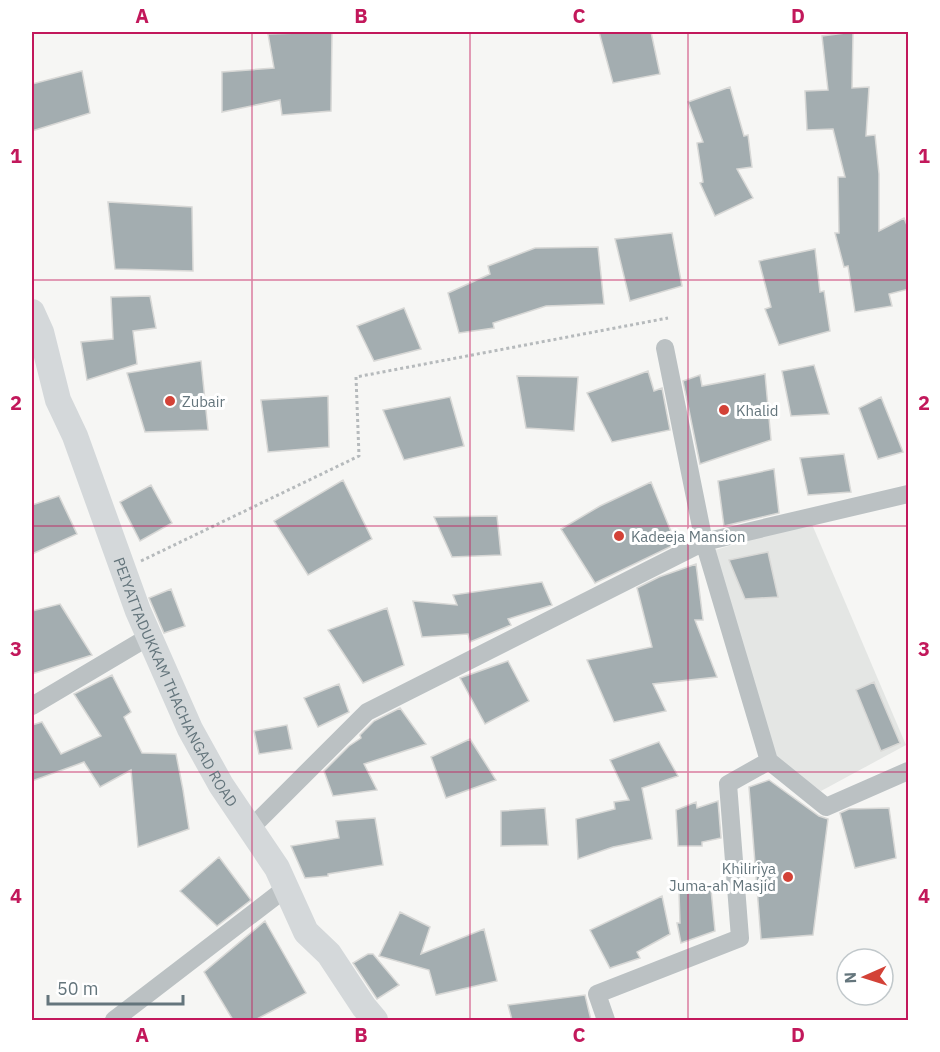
<svg xmlns="http://www.w3.org/2000/svg" width="940" height="1052" viewBox="0 0 940 1052" font-family="'IBM Plex Sans',sans-serif">
	<style>
		.built { fill: #e4e6e4 }
		.building { fill: #a3adb0; stroke: #d8d8d6; stroke-width: 1.5 }
		.lines { fill: none; stroke-linecap: round; stroke-linejoin: round }
		.path { stroke: #b6babc; stroke-width: 3; stroke-dasharray: 3 3; stroke-linecap: butt }
		.minor { stroke: #bbc1c3; stroke-width: 18 }
		.secondary { stroke: #d4d8da; stroke-width: 26 }
		.grid { fill: none; stroke: #c2185b; stroke-width: 1.5; stroke-opacity: 0.55 }
		.poi-dot { fill: #d34237; stroke: #fff; stroke-width: 2 }
		.labels { text-anchor: middle; dominant-baseline: central; stroke-width: 6; stroke-linejoin: round; paint-order: stroke }
		.poi-label { font-size: 15px; fill: #64757c; stroke: #fff; text-anchor: start }
		.street-label { font-size: 15px; fill: #64757c; stroke: #fff }
		.neatline { fill: none; stroke: #c2185b; stroke-width: 2 }
		.grid-label { font-size: 20px; text-anchor: middle; font-weight: bold; fill: #c2185b }
	</style>
	<rect width="100%" height="100%" fill="#f6f6f4"/>
	<path class="built" d="M811 522 906 745 821 791 775 759 712 551Z"/>
	<path class="building" d="M332 32 331 111 282 115 280 100 222 112V72L274 68 268 34Z
		M599 32H651L660 74 613 83Z
		M853 32 852 88 869 87 866 136 875 135 879 174V231L904 218 909 230V289L889 294 892 306 855 312 848 266 844 267 835 233H839L838 177H845L833 129 807 130 805 91 828 90 822 36Z
		M82 71 90 113 32 131V84Z
		M730 87 744 136 748 135 752 167 737 169 753 198 715 216 700 183 703 182 697 143 703 142 688 102Z
		M108 202 192 207 193 271 115 269Z
		M672 233 682 286 630 301 615 239Z
		M598 247 604 304 546 306 493 323 494 328 459 333 448 293 490 274 488 266 535 248Z
		M815 249 820 292 824 291 830 331 779 345 765 309 771 307 759 261Z
		M150 296 156 328 133 331 137 364 87 380 81 342 113 339 111 297Z
		M404 308 421 349 374 361 357 326Z
		M201 361 208 430 145 432 127 373Z
		M814 365 829 414 791 416 782 371Z
		M648 371 654 391 662 388 670 430 612 442 587 393Z
		M765 374 771 440 700 464 683 381 700 375 702 386Z
		M517 376 578 377 574 431 526 428Z
		M328 396 329 447 268 452 261 400Z
		M450 397 464 446 404 460 383 410Z
		M881 397 903 452 878 459 859 408Z
		M844 454 851 492 808 495 800 458Z
		M774 469 779 513 724 526 718 481Z
		M343 480 372 539 308 575 274 521Z
		M651 482 676 544 595 583 561 529 600 506Z
		M151 485 172 523 140 541 120 502Z
		M59 496 77 534 32 554V505Z
		M497 516 501 555 452 557 434 517Z
		M768 552 778 597 745 599 729 560Z
		M696 564 703 620H695L717 677 653 684 666 711 614 722 587 660 652 647 637 588 659 577Z
		M542 582 552 605 508 619 511 625 470 642 468 634 422 637 413 601 457 605 453 595Z
		M171 589 185 626 164 633 149 598Z
		M60 604 92 655 32 674V611Z
		M387 608 404 665 363 683 328 630Z
		M508 661 529 701 485 724 460 678Z
		M112 675 131 712 124 717 142 753 176 754 183 790 189 829 138 847 131 770 100 787 84 762 32 781V725L42 722 61 754 101 736 74 694Z
		M874 682 900 743 881 751 856 690Z
		M339 684 349 712 318 727 304 698Z
		M400 708 426 744 364 764 377 790 333 796 324 771 349 746 361 738 360 735 374 721Z
		M287 725 292 749 259 754 254 731Z
		M470 739 496 780 446 798 431 757Z
		M659 742 678 776 642 788 652 839 613 847 578 859 576 819 615 809 614 802 629 800 610 760Z
		M769 780 819 816 828 819 813 935 761 939 749 787Z
		M718 801 721 838 702 842V846H678L676 810 696 802 697 808Z
		M545 808 548 845 501 846V811Z
		M889 808 896 858 855 868 840 813 849 809Z
		M375 818 383 865 328 874V876L305 878 291 846 339 838 336 821Z
		M219 857 251 900 217 926 180 891Z
		M711 890 715 931 681 943 677 923H680L679 892Z
		M662 896 670 934 637 952 640 958 610 968 590 930Z
		M400 912 430 927 421 954 484 929 497 981 436 995 429 970 379 956Z
		M265 921 306 993 255 1020H233L204 972Z
		M368 954H373L399 985 377 999 353 963Z
		M585 995 591 1020H512L508 1005Z"/>
	<g class="lines">
		<path class="path" d="M141 561 359 456 356 377 668 318"/>
		<path class="minor" d="M908 494 704 542 769 761 826 807 908 771
			M32 706 150 636
			M251 828 367 712 704 542 665 348
			M114 1020 286 888
			M606 1020 597 994 740 938 728 784 769 761"/>
		<path class="secondary" id="s1" d="M32 312 41 332 58 400 75 436 138 611 190 729 221 785 277 868 306 932 329 954 364 1007 375 1020"/>
	</g>
	<path class="grid" d="M252 32V1020M470 32V1020M688 32V1020M32 280H908M32 526H908M32 772H908"/>
	<g class="poi-dot">
		<circle cx="170" cy="401" r="6"/>
		<circle cx="724" cy="410" r="6"/>
		<circle cx="619" cy="536" r="6"/>
		<circle cx="788" cy="877" r="6"/>
	</g>
	<g class="labels">
		<g class="poi-label">
			<text x="182" y="401">Zubair</text>
			<text x="736" y="410">Khalid</text>
			<text x="631" y="536">Kadeeja Mansion</text>
			<text x="776" y="868" text-anchor="end">Khiliriya<tspan x="776" dy="17">Juma-ah Masjid</tspan></text>
		</g>
		<g class="street-label">
			<text stroke="none"><textPath href="#s1" startOffset="398">PEIYATTADUKKAM THACHANGAD ROAD</textPath></text>
		</g>
	</g>
	<rect width="940" height="1052" fill="none" stroke="#ffffff" stroke-width="66"/>
	<g transform="translate(865 977) rotate(267)"><circle r="28" fill="#ffffff" stroke="#c1c8cb" stroke-width="1.5"/>
	<path d="M0-4.5L10 22L0 15L-10 22Z" fill="#d34237"/>
	<text y="-9" font-size="16" font-weight="bold" text-anchor="middle" fill="#64757c">N</text>
	</g>
	<path d="M48 995v9h135v-9" fill="none" stroke="#64757c" stroke-width="3"/>
	<text x="57" y="995" font-size="18" fill="#64757c" stroke="#ffffff" stroke-width="4.5" paint-order="stroke">50 m</text>
	<rect x="33" y="33" width="874" height="986" class="neatline"/>
	<g class="grid-label">
		<text x="142" y="23">A</text>
		<text x="361" y="23">B</text>
		<text x="579" y="23">C</text>
		<text x="798" y="23">D</text>
		<text x="16" y="163">1</text>
		<text x="924" y="163">1</text>
		<text x="16" y="410">2</text>
		<text x="924" y="410">2</text>
		<text x="16" y="656">3</text>
		<text x="924" y="656">3</text>
		<text x="16" y="903">4</text>
		<text x="924" y="903">4</text>
		<text x="142" y="1042">A</text>
		<text x="361" y="1042">B</text>
		<text x="579" y="1042">C</text>
		<text x="798" y="1042">D</text>
	</g>
</svg>
